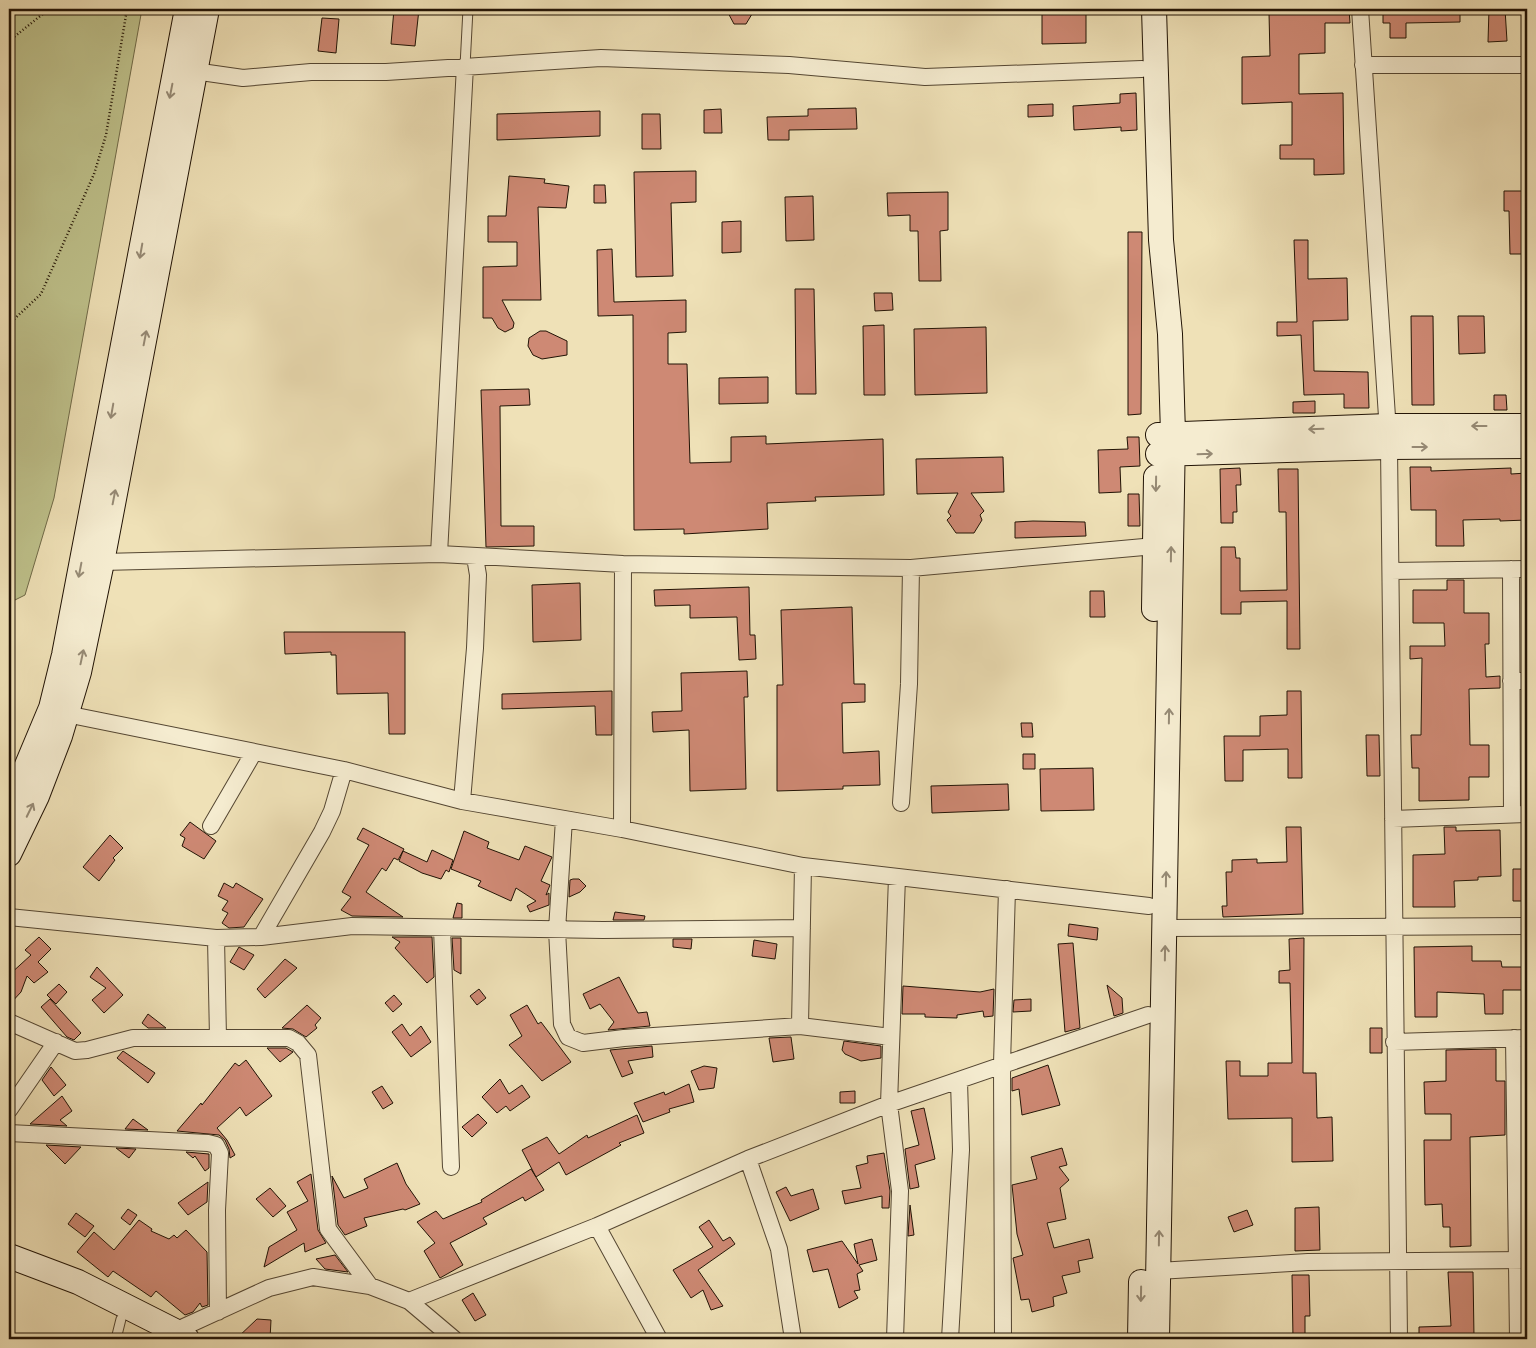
<svg xmlns="http://www.w3.org/2000/svg" width="1536" height="1348" viewBox="0 0 1536 1348" font-family="'EB Garamond',serif">
	<style>
		.green { fill: #bec18b; stroke: #706a48 }
		.building { fill: #ce8974; stroke: #211305 }
		.lines { fill: none; stroke-linecap: round; stroke-linejoin: round }
		.lane-casing { stroke: #544632; stroke-width: 11 }
		.street-casing { stroke: #544632; stroke-width: 18 }
		.secondary-casing { stroke: #211305; stroke-width: 26 }
		.path { stroke: #211305; stroke-width: 2.5; stroke-dasharray: 1 2.5; stroke-linecap: butt }
		.lane { stroke: #f5ecd0; stroke-width: 9 }
		.street { stroke: #f5ecd0; stroke-width: 16 }
		.secondary { stroke: #f5ecd0; stroke-width: 24 }
		.oneway { stroke: #968a75 }
	</style>
	<rect width="100%" height="100%" fill="#efe1b7"/>
	<filter id="stains"><feTurbulence type="fractalNoise" baseFrequency=".004" numOctaves="4"/><feColorMatrix values="0 0 0 0 .2 0 0 0 0 .09 0 0 0 0 .02 0 0 0 .5 -.17"/></filter>
	<radialGradient id="worn" r=".72"><stop offset=".6" stop-color="#630" stop-opacity="0"/><stop offset="1" stop-color="#630" stop-opacity=".3"/></radialGradient>
	<path class="green" d="M9 9H142L54 498 25 595 9 603Z"/>
	<path class="building" d="M394 9H419L415 46 391 44Z
		M726 9H755L746 24H734Z
		M1042 9H1086V43L1042 44Z
		M1312 9H1349L1350 23H1325V53L1299 54V94L1343 93 1344 174 1314 175V159H1280V145H1292V102L1242 104V57L1270 56 1269 13 1312 12Z
		M1460 9V22L1406 23V38H1390V23H1383V10Z
		M1489 9H1505L1507 41 1488 42Z
		M322 18 339 19 336 53 318 51Z
		M1136 93 1137 130 1121 131V127L1074 130 1073 106 1120 103V94Z
		M1053 104V116L1028 117V105Z
		M856 108 857 129 789 130V140H768L767 117 808 116V109Z
		M721 109 722 133H704V110Z
		M600 111V136L497 140V114Z
		M642 114H660L661 149H642Z
		M696 171V202L671 203 673 276 636 277 634 172Z
		M509 176 545 179 544 183 569 186 566 208 538 207 541 300H502L514 323 513 328 505 332 498 328 492 318H483V267L517 266V242H488V216H506Z
		M594 185H605L606 203H594Z
		M1504 191H1527V254H1510L1509 211H1504Z
		M948 192V230L940 231 941 281H919L918 231H910V215L888 216 887 193Z
		M813 196 814 240 786 241 785 197Z
		M741 221V252L722 253V222Z
		M1128 232H1142L1141 414 1128 415Z
		M1294 240H1308V279L1347 278 1348 320 1313 321 1314 371 1368 372 1369 408H1344V394L1304 395 1301 335 1277 336V322H1297Z
		M612 249 614 302 686 300V332L668 333V364H687L690 463 731 462V437L766 436V444L883 439 884 495 815 497 816 501 767 503 768 529 684 534V529L634 530 633 315 598 316 597 250Z
		M795 289H814L816 394H796Z
		M874 293H892L893 310 875 311Z
		M1411 316H1433L1434 405H1412Z
		M1458 316H1484L1485 353 1459 354Z
		M884 325 885 395H864L863 326Z
		M986 327 987 393 915 395 914 329Z
		M540 331H546L567 341V355L542 359 533 355 528 346 529 338Z
		M768 377V403L719 404V378Z
		M529 389 530 405 500 406 501 526H534V546L486 547 481 390Z
		M1494 395H1506L1507 410H1494Z
		M1315 401V413H1293V402Z
		M1127 437H1139L1140 466 1120 467 1121 492 1099 493 1098 450 1128 449Z
		M1003 457 1004 492 971 493 984 511 980 515 982 520 974 533H956L947 520 951 516 948 512 958 493 917 494 916 459Z
		M1410 467H1431V471L1511 468V474L1527 473V520L1500 521V519L1463 520 1464 546H1436V510H1411Z
		M1240 468 1241 485H1236L1237 512H1233V523H1221L1220 469Z
		M1278 469H1298L1300 649H1287V601L1241 602V614H1221V547H1235L1236 558H1240V591L1287 590 1286 512H1279Z
		M1128 494H1139L1140 526H1128Z
		M1033 521 1085 522 1086 536 1015 538V522Z
		M1447 580H1464V613H1489V644H1485L1486 677 1500 676V688L1469 689 1470 745H1489V777H1469V800L1419 801V768H1412L1411 735H1421L1422 658 1410 659V646H1445L1444 623H1413V590H1447Z
		M580 583 581 640 533 642 532 585Z
		M749 587 750 635H755L756 659 739 660 737 617 690 618V605L655 606 654 590Z
		M1090 591H1104L1105 617H1090Z
		M852 607 854 684H865V702L842 703 843 753 879 751 880 785 843 786V789L777 791V685H783L781 610Z
		M284 632H405V734H389L388 693 337 694 336 655H331V652L285 654Z
		M747 671 748 697H744L746 789 690 791 689 730 653 732 652 712 682 711 681 673Z
		M612 691V735H596L595 706 502 709V694Z
		M1287 691H1301L1302 778H1288V749L1243 750V781H1225L1224 736H1260V716L1287 715Z
		M1021 723H1032L1033 737H1022Z
		M1366 735H1379L1380 776H1367Z
		M1023 754H1035V769H1023Z
		M1093 768 1094 810 1041 811 1040 769Z
		M1008 784 1009 810 932 813 931 786Z
		M190 822 216 841 204 859 182 846 185 838 180 835Z
		M1286 827H1301L1303 914 1223 917 1222 906H1227L1226 872H1232V860L1257 859V863L1287 862Z
		M1444 827H1456V831L1500 830 1501 876 1478 877V880L1454 881 1455 907H1413V855L1445 854Z
		M363 828 404 849 398 860 394 858 386 871 382 868 366 892 403 917 352 916 341 910 351 897 342 892 369 845 357 839Z
		M464 831 489 842 487 848 519 860 525 846 552 857 541 881 550 885 546 895 549 893V905L530 912 527 906 536 901 516 888 511 901 478 886 481 881 451 869Z
		M110 835 123 848 113 858 115 860 99 881 83 867Z
		M432 850 453 860 449 872 446 870 441 879 422 873 399 861 403 851 427 862Z
		M1513 869H1527V901H1513Z
		M573 879H579L586 886 580 892 569 897 570 880Z
		M224 883 233 888 236 883 263 899 244 927 229 928 222 923 228 913 222 910 228 901 218 896Z
		M457 903 462 904V918H453Z
		M615 912 645 916 644 920H613Z
		M1069 924 1098 928 1097 940 1068 936Z
		M39 937 51 949 38 962 48 972 34 983 27 976 21 992 9 1005V975L31 955 25 950Z
		M392 937H432L434 977 427 983 395 948 400 942Z
		M452 938H461V974L454 970Z
		M1304 938 1303 1073H1316L1317 1118 1332 1117 1333 1161 1292 1162V1118L1228 1119 1226 1061H1240V1076H1268V1063H1292L1290 983H1279V971L1290 970 1289 939Z
		M673 939H692L691 949 673 947Z
		M754 940 777 944 775 959 752 956Z
		M1073 943 1080 1028 1065 1032 1058 944Z
		M1472 946V961H1501L1502 967H1523L1524 990H1503V1014H1485L1484 994 1437 992V1017H1415L1414 947Z
		M239 947 254 955 244 970 230 962Z
		M285 959 297 968 265 998 257 989Z
		M97 967 123 995 104 1013 92 1000 106 988 90 977Z
		M619 977 638 1013 647 1012 650 1026 608 1030 614 1022 600 1004 590 1009 583 994Z
		M59 984 67 992 56 1004 47 995Z
		M1107 985 1122 998 1123 1013 1114 1016Z
		M903 986 980 992 994 989 993 1016 984 1017 983 1011 957 1015V1018L925 1017V1014H902Z
		M479 989 486 998 477 1005 470 996Z
		M394 995 402 1004 393 1012 385 1003Z
		M50 999 81 1033 74 1040 67 1037 41 1007Z
		M1031 999V1011L1013 1012 1014 1000Z
		M307 1005 321 1018 315 1025 317 1028 306 1037 293 1029 282 1028Z
		M527 1005 538 1024 541 1022 571 1062 542 1081 509 1045 522 1036 510 1015Z
		M148 1014 166 1028H148L142 1023Z
		M402 1024 410 1036 421 1026 431 1042 411 1057 392 1032Z
		M1370 1028H1382V1053H1370Z
		M791 1037 794 1059 773 1062 769 1038Z
		M844 1041 881 1046V1058L861 1061 845 1054 842 1050Z
		M652 1046 653 1057 628 1061 633 1073 622 1077 610 1050Z
		M267 1048H286L293 1052 280 1062Z
		M1496 1049V1081H1505V1135L1470 1137 1471 1246 1450 1247V1227H1443L1442 1204 1425 1205 1424 1140H1451V1114H1425L1424 1082 1446 1081V1050Z
		M123 1051 155 1073 148 1083 117 1058Z
		M246 1060 272 1096 246 1116 240 1107 217 1128 227 1140 235 1155 230 1158 229 1149 225 1140 219 1135 177 1131 201 1103 202 1105 235 1063 239 1066Z
		M1048 1065 1060 1105 1022 1115 1019 1089 1012 1091V1078Z
		M704 1066 717 1068 714 1088 699 1090 691 1071Z
		M51 1067 66 1085 54 1096 42 1080Z
		M500 1079 509 1094 522 1085 530 1097 510 1111 506 1106 497 1113 482 1097Z
		M689 1084 694 1102 669 1109 670 1112 643 1122 634 1103 664 1092 665 1095Z
		M382 1086 393 1103 383 1109 372 1092Z
		M855 1091V1103H840V1092Z
		M62 1096 72 1111 60 1120 67 1126 30 1124Z
		M924 1108 935 1159 915 1165 919 1187 910 1189 905 1149 919 1145 911 1111Z
		M478 1114 487 1123 472 1137 462 1127Z
		M637 1115 644 1133 619 1143 621 1145 566 1175 559 1162 536 1177 522 1150 547 1137 559 1154 587 1135 588 1138Z
		M133 1119 148 1130 125 1129Z
		M46 1145 81 1147 65 1164Z
		M116 1148 136 1149 129 1158Z
		M1062 1148 1067 1165 1059 1167 1069 1180 1060 1188 1066 1219 1047 1223 1054 1248 1089 1239 1093 1258 1078 1261 1080 1272 1062 1276 1067 1293 1053 1297 1054 1306 1032 1312 1029 1299 1021 1300 1013 1258 1023 1255 1017 1234 1012 1185 1037 1179 1031 1157Z
		M186 1152 209 1154V1168L205 1171 195 1156 193 1158Z
		M884 1153 890 1191 889 1208H882V1196L845 1204 842 1191 861 1188 856 1166 868 1163 867 1156Z
		M397 1163 406 1184 420 1204 405 1210 403 1209 364 1218 367 1226 345 1235 338 1225 332 1176 344 1198 368 1188 364 1179Z
		M531 1169 544 1190 525 1201 523 1197 483 1218 487 1224 450 1243 463 1265 440 1278 424 1251 435 1243 417 1222 436 1211 443 1219 482 1202 481 1200Z
		M311 1174 318 1230 326 1243 305 1252 304 1243 264 1267 269 1247 297 1230 287 1212 308 1201 297 1182Z
		M208 1182 207 1202 188 1215 178 1203Z
		M786 1187 791 1196 813 1189 819 1209 790 1221 776 1192Z
		M270 1188 286 1206 273 1217 256 1199Z
		M910 1205 914 1235 908 1236Z
		M1319 1207 1320 1250 1295 1251V1208Z
		M128 1209 137 1215 130 1225 121 1218Z
		M1247 1210 1253 1225 1234 1232 1228 1217Z
		M76 1213 94 1226 85 1237 68 1224Z
		M139 1220 152 1229 151 1231 169 1239 174 1235 177 1238 186 1230 207 1252 208 1305 202 1307 200 1303 193 1312 185 1315 156 1291 151 1297 113 1271 108 1277 77 1252 94 1232 114 1250Z
		M709 1220 723 1241 730 1237 735 1244 698 1270 723 1306 711 1310 703 1290 691 1298 673 1270 713 1247 699 1227Z
		M872 1239 877 1260 859 1265 863 1271 857 1274 860 1290 854 1291 858 1298 839 1308 828 1269 813 1272 807 1250 842 1241 858 1264 854 1244Z
		M335 1255 348 1272 325 1269 316 1259Z
		M1448 1272H1473L1474 1337 1419 1338V1327L1451 1326Z
		M1292 1275H1309L1310 1316H1305V1339H1293Z
		M473 1293 486 1315 475 1321 462 1300Z
		M257 1319 271 1320 270 1339H236Z"/>
	<g class="lines">
		<g class="lane-casing">
			<path id="lane" d="M465 66 468 9
				M116 1339 121 1319"/>
		</g>
		<g class="street-casing">
			<path id="street" d="M1360 9 1389 447 1399 1339
				M1363 65H1527
				M187 70 243 78 311 72H386L601 58 789 65 925 77 1142 69
				M439 554 465 66
				M102 562 439 554 623 564 911 568 1155 546
				M1511 569 1512 814
				M1391 571 1527 569
				M1511 681H1527
				M66 714 344 770 462 801 622 829 803 866 1149 906
				M462 801 475 648 478 575 475 557
				M901 803 909 684 911 568
				M564 819 557 930 562 1024 568 1037 583 1043 624 1038 800 1026 891 1037
				M1393 819 1527 814
				M211 826 254 752
				M622 829 623 564
				M9 917 216 938 261 937 352 926 603 930 802 928
				M442 928 451 1167
				M1165 928 1527 926
				M261 937 322 832 332 811 344 770
				M216 938 218 1038
				M9 1022 75 1051 87 1050 133 1038H289L298 1043 308 1055 328 1229 370 1286
				M800 1026 803 866
				M1514 1038 1518 1339
				M1394 1042 1527 1038
				M9 1110 56 1042
				M9 1133 208 1143 216 1145 220 1153 217 1210 218 1312
				M748 1159 779 1249 793 1339
				M597 1226 659 1339
				M1158 1271 1308 1262 1527 1260
				M409 1301 597 1226 748 1159 889 1104 1148 1015
				M175 1331 269 1288 313 1277 370 1286 409 1301 454 1339
				M895 1339 900 1191 889 1104 897 877
				M950 1339 961 1150 959 1081
				M1003 1339 1002 1064 1007 889"/>
		</g>
		<g class="secondary-casing">
			<path id="secondary" d="M1154 9 1161 240 1170 334 1173 434 1157 1339
				M1158 435 1388 426H1527
				M1158 454 1389 447 1527 446
				M1154 609 1156 477
				M9 808 51 708 64 655 187 9
				M9 854 37 796 60 736 79 672 102 562 207 9
				M9 1256 78 1282 175 1331 187 1339
				M1140 1339 1141 1282"/>
		</g>
		<path class="path" d="M9 41 49 9
			M9 324 41 294 94 174 106 135 127 9"/>
		<use href="#lane" class="lane"/>
		<use href="#street" class="street"/>
		<use href="#secondary" class="secondary"/>
	</g>
	<defs><path id="oneway-shaft" d="M-6 0H5M1.5-3L5.5 0L1.5 3" fill="none" stroke-width="1.6" stroke-linecap="round" stroke-linejoin="round" transform="scale(1.25)"/></defs>
	<g class="oneway">
		<use href="#oneway-shaft" transform="translate(171 91) rotate(101)"/>
		<use href="#oneway-shaft" transform="translate(141 251) rotate(100)"/>
		<use href="#oneway-shaft" transform="translate(145 338) rotate(-79)"/>
		<use href="#oneway-shaft" transform="translate(112 411) rotate(100)"/>
		<use href="#oneway-shaft" transform="translate(1479 426) rotate(-180)"/>
		<use href="#oneway-shaft" transform="translate(1316 429) rotate(178)"/>
		<use href="#oneway-shaft" transform="translate(1420 447)"/>
		<use href="#oneway-shaft" transform="translate(1205 454) rotate(-2)"/>
		<use href="#oneway-shaft" transform="translate(1156 484) rotate(91)"/>
		<use href="#oneway-shaft" transform="translate(114 497) rotate(-79)"/>
		<use href="#oneway-shaft" transform="translate(1171 554) rotate(-89)"/>
		<use href="#oneway-shaft" transform="translate(80 570) rotate(101)"/>
		<use href="#oneway-shaft" transform="translate(82 657) rotate(-78)"/>
		<use href="#oneway-shaft" transform="translate(1169 716) rotate(-89)"/>
		<use href="#oneway-shaft" transform="translate(30 810) rotate(-64)"/>
		<use href="#oneway-shaft" transform="translate(1166 879) rotate(-89)"/>
		<use href="#oneway-shaft" transform="translate(1165 953) rotate(-89)"/>
		<use href="#oneway-shaft" transform="translate(1159 1238) rotate(-89)"/>
		<use href="#oneway-shaft" transform="translate(1141 1294) rotate(91)"/>
	</g>
	<rect width="1536" height="1348" fill="none" stroke="#efe1b7" stroke-width="30"/>
	<rect x="10" y="10" width="1516" height="1328" fill="none" stroke="#211305" stroke-width="2.5"/>
	<rect x="15" y="15" width="1506" height="1318" fill="none" stroke="#211305"/>
	<rect width="100%" height="100%" filter="url(#stains)"/>
	<rect width="100%" height="100%" fill="url(#worn)"/>
</svg>
